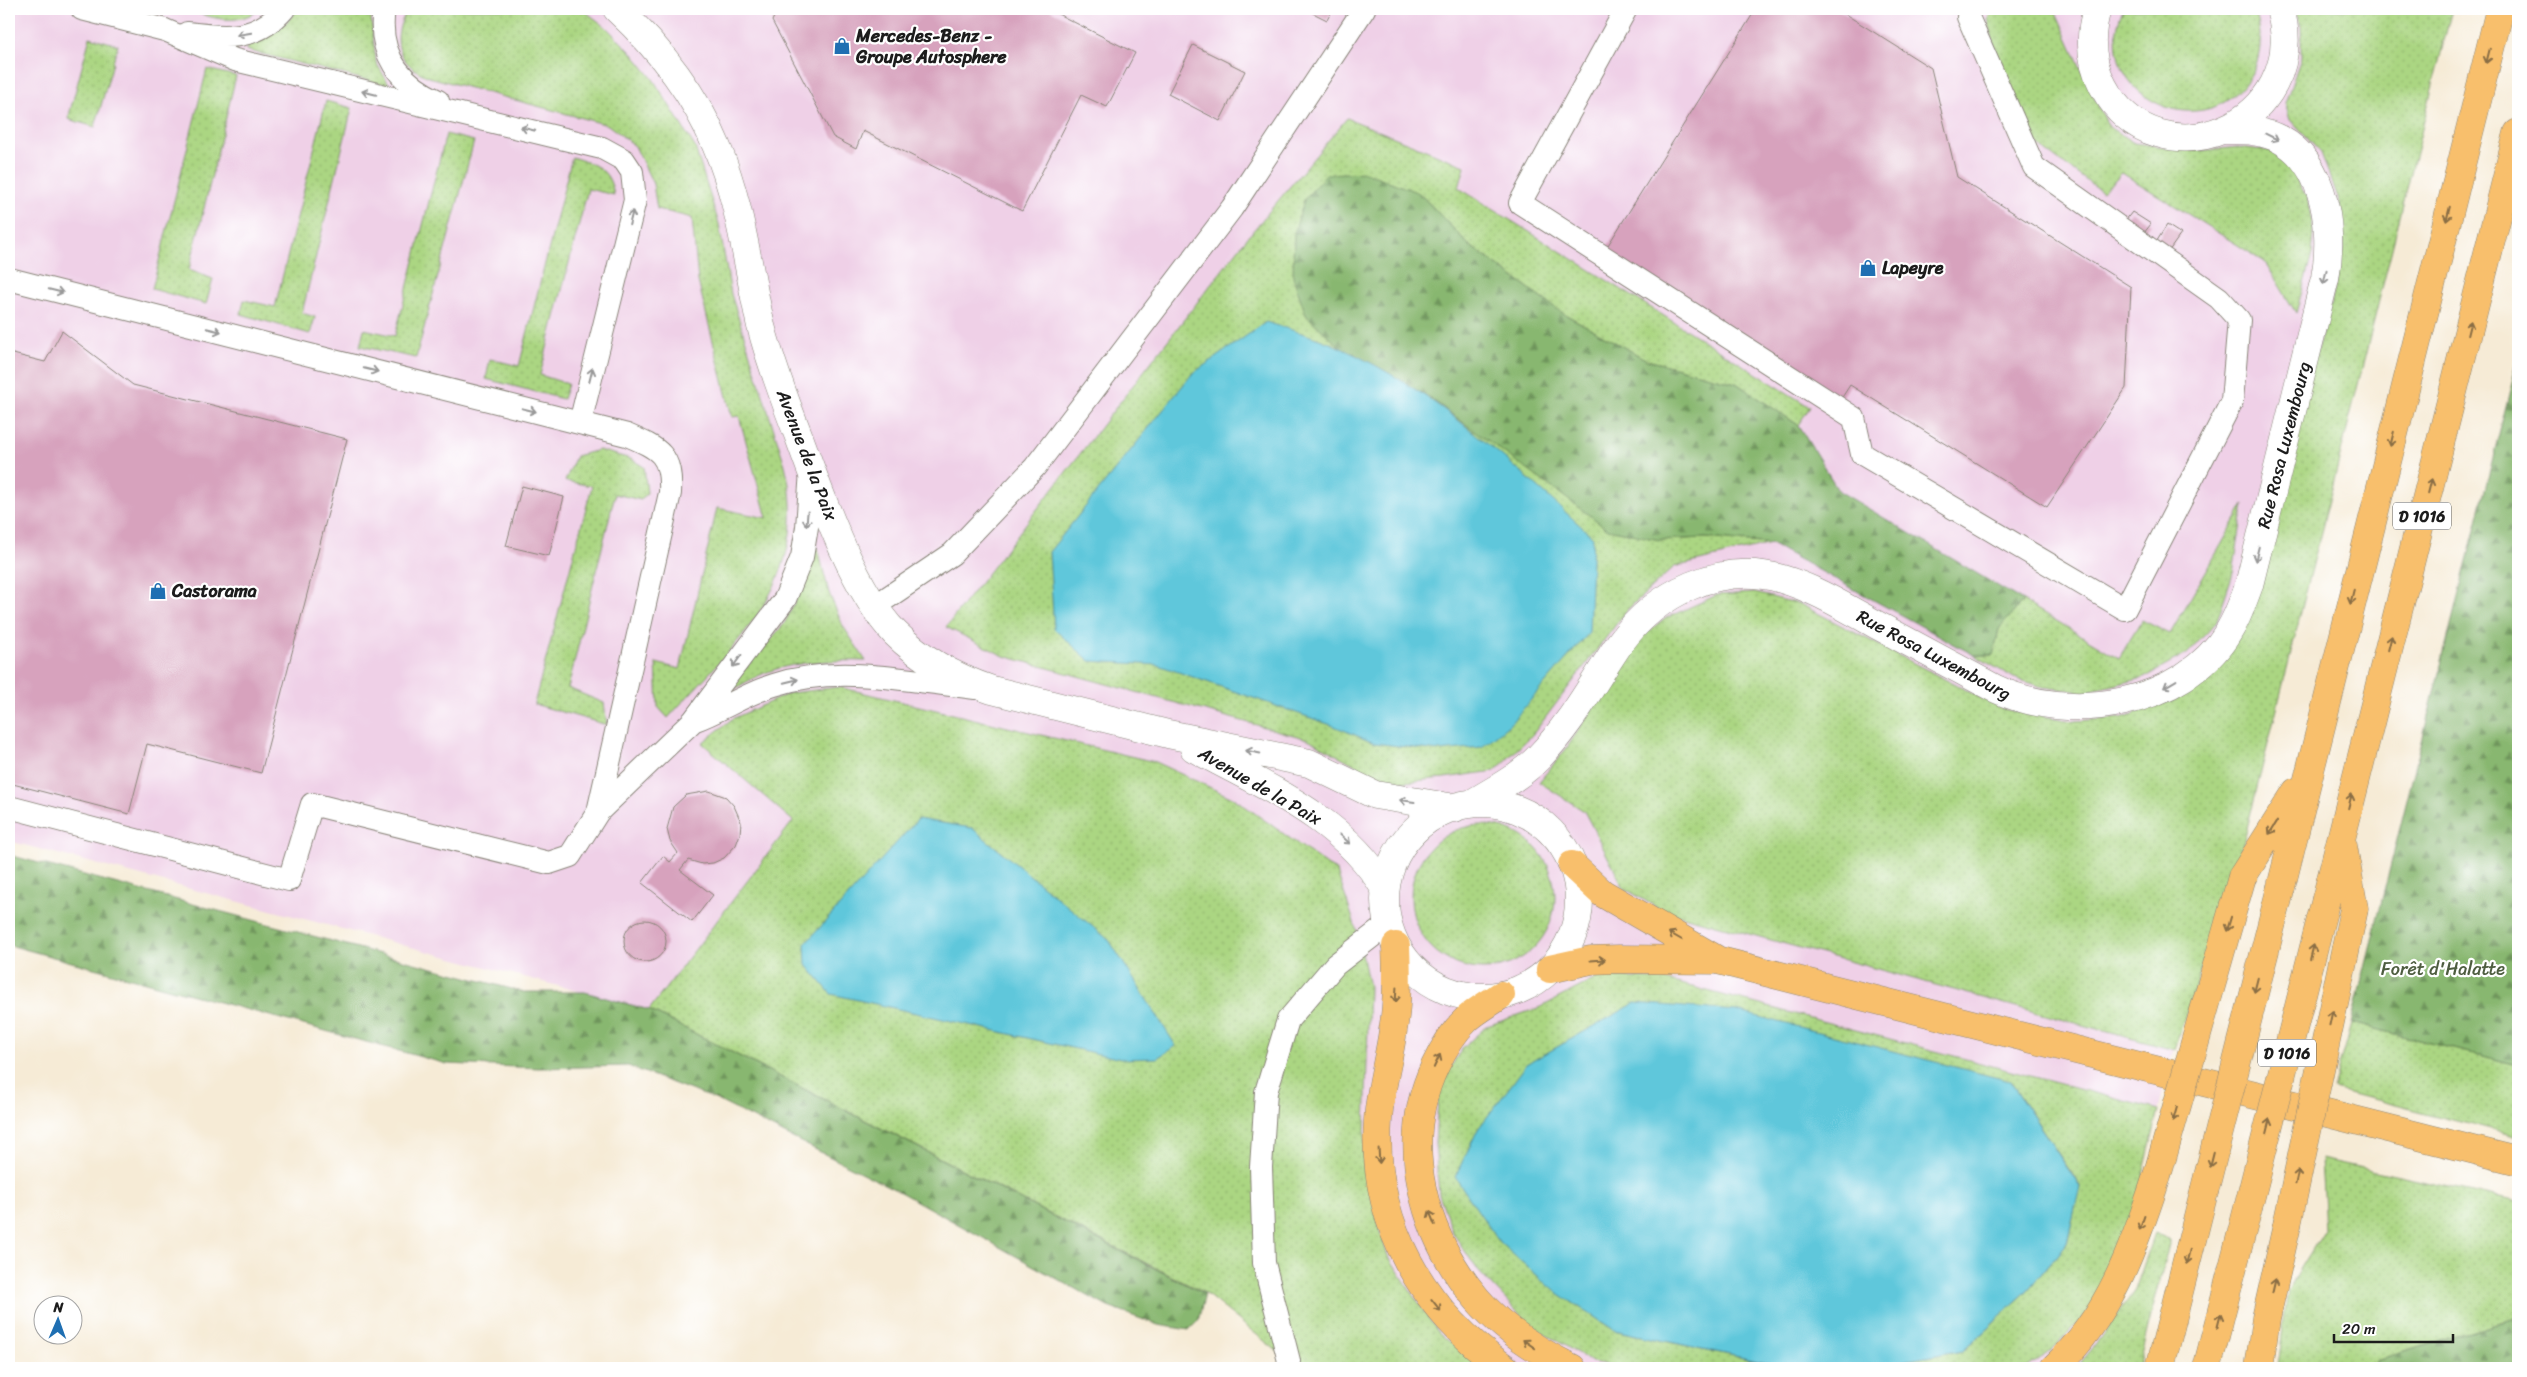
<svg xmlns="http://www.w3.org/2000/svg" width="2527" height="1377" viewBox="0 0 2527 1377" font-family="Sriracha,sans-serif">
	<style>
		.built { fill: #efd0e7 }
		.grass { fill: url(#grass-dots); stroke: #64794f }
		.forest { fill: url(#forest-firs); stroke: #526a46 }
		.water { fill: #5fc7db; stroke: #3e727c }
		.building { fill: #d7a2bd }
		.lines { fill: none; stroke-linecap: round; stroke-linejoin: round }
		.lane-casing { stroke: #898479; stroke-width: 24 }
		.street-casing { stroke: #898479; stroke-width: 29 }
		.highway-casing { stroke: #898479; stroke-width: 29 }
		.lane { stroke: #fff; stroke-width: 22 }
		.street { stroke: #fff; stroke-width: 28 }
		.highway { stroke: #f8bf6c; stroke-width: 28 }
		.highway-bridge-casing { stroke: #898479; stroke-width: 29; stroke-linecap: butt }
		.highway-bridge { stroke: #f8bf6c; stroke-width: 28 }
		.oneway { stroke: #999 }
		.oneway2 { stroke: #8a6e44 }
		.labels { text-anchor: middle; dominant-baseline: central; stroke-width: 4.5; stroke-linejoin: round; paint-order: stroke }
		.shield { fill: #fff; stroke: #606060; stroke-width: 1 }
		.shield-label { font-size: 16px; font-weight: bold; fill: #1c1c1c }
		.poi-label { font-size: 18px; font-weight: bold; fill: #1c1c1c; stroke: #fff; text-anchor: start }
		.street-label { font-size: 18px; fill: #1c1c1c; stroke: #fff }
		.park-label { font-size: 18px; fill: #4e5d40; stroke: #fff }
	</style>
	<defs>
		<pattern id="grass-dots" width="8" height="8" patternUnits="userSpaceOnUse" patternTransform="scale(1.25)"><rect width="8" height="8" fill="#abd682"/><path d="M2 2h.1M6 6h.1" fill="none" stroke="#93b770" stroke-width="1.8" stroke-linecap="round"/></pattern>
		<pattern id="forest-firs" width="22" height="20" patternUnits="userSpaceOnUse" patternTransform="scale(1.25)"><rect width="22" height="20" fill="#88b770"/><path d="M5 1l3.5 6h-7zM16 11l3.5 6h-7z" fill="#6e945b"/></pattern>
	</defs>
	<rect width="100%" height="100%" fill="#fff"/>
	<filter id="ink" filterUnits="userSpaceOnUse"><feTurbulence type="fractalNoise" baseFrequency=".02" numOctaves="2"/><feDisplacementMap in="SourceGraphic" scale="10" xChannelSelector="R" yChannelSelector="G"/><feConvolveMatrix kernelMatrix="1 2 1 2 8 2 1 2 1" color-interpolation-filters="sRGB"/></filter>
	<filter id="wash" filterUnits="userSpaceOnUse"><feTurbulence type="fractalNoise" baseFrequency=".0096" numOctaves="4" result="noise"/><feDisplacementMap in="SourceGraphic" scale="20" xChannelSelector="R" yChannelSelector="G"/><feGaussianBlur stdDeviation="1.12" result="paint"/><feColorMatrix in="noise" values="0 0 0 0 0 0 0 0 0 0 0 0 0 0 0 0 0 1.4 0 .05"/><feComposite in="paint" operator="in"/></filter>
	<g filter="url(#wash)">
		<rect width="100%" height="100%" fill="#f6ebd6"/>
		<path class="built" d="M9 9H2429L2095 1368H1298L1205 1293 649 1010 9 841Z"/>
		<path class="grass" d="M183 9H261C232 28 214 17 183 9Z
			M299 9H370L376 62 390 86 246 50 247 45C269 39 284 26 299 9Z
			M408 9H582L606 27 632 53 653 79 695 147 719 224 731 294 785 465C814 580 737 641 668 718L658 707 656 663 680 669 717 508 767 518 739 416 732 417 698 281 692 218 657 209 653 184 635 146 608 125 429 77C396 64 390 38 408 9Z
			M1992 9H2053L2056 12 2091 91 2109 127 2134 143 2197 151 2238 147 2271 151 2290 169 2307 197 2314 234 2312 254 2296 313 2265 262 2122 173 2102 192 2038 145 2007 101 1988 19Z
			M2123 9H2254C2262 29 2263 52 2253 71 2210 154 2086 96 2123 9Z
			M2294 9H2452L2243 844 2174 1050 1661 910 1624 888 1584 811 1539 782 1566 749 1636 642 1666 618 1717 595 1755 593 1800 604 2002 709 2073 721 2121 718 2177 699 2220 665 2331 305 2343 249 2340 204 2321 153 2290 120 2285 103 2301 58V26Z
			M90 37 118 45 95 127 68 119Z
			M207 69 236 76 189 270 213 279 206 304 152 289Z
			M326 101 352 108 302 313 315 317 310 334 241 314 244 300 275 307Z
			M1347 118 1465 166 1459 188 1810 407 1798 425 1736 383 1647 360 1561 312 1469 245 1419 193 1430 398 1659 540 1706 538 1771 544 1674 567 1627 610 1533 734 1495 771 1444 778 1404 782 1368 772 1308 739 1004 656 946 627 1247 238Z
			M446 134 474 141 416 358 360 346 364 329 395 336Z
			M572 157C596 165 609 167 614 195L588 189 540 375 568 384 563 399 486 379 490 359 519 366Z
			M599 450 631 459 644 467 647 493 641 500 615 494 568 688 604 703 607 725 534 704 592 486 565 481 576 456Z
			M2244 505 2233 573 2216 623 2187 654 2144 678 2084 692 2043 687 2014 678 1974 655H1993L1999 629 2023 601 2119 658 2142 620 2170 634Z
			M817 545 829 593 843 626 866 661C835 660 799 661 770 671 753 677 737 688 721 696L784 624 799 594Z
			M839 687 1155 762 1235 799 1337 872 1358 934 1369 987 1364 1169 1387 1254 1437 1331 1480 1368H1298L1205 1293 649 1010 793 821 702 743 732 719 790 693Z
			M1411 897a72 72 0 1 1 144 0a72 72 0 1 1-144 0Z
			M1599 977 1662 979 2159 1110 2134 1211 2097 1302 2052 1350 2027 1368H1867L1963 1350 2026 1292 2067 1243 2080 1186 2010 1081 1614 1330 1790 1368H1625L1592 1362 1528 1323 1479 1272 1453 1233 1439 1194 1435 1143 1439 1088 1462 1048 1487 1026 1541 1007Z
			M2351 1023 2518 1065V1137L2333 1089Z
			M2321 1159 2518 1202V1318L2377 1360 2375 1368H2278L2288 1289 2325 1229Z
			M2155 1233 2170 1240 2138 1368H2076L2102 1337 2135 1290Z"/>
		<path class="forest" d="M1365 172 1419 193 1469 245 1561 312 1647 360 1736 383 1798 425 1839 491 2023 601 1999 629 1993 655H1974L1771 544 1706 538 1659 540 1608 529 1430 398 1341 348 1306 315 1293 277 1294 234 1304 200 1326 174Z
			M2518 358V1065L2351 1023Z
			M9 855 523 992H585L649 1010 1205 1294 1198 1321 1189 1330 1158 1325 1108 1307 900 1192 717 1100 628 1066 539 1068 447 1064 9 945Z
			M2518 1318V1368H2375L2377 1360Z"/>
		<path class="water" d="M1266 322C1291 330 1318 337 1341 348 1438 392 1515 467 1593 537L1589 633 1510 724 1482 747 1439 751 1374 743 1334 726 1158 665 1090 661 1054 629 1049 552 1192 374Z
			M918 819 972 828 1109 940 1176 1046 1157 1058 1121 1059 831 994 806 964 805 944Z
			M1635 1003 1736 1011 2010 1081 2080 1187 2067 1243 2026 1292 1963 1350 1867 1368H1790L1614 1330 1555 1291 1500 1243 1455 1177 1478 1129 1527 1064Z"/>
		<g id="blocks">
			<path class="building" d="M778 9H1048L1135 53 1107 107 1081 95 1022 211 863 131 856 149 833 137 772 21Z
				M1305 9H1333L1327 20Z
				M1756 9H1837L1931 68 1957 177 2131 287 2126 388 2047 507 1850 385 1841 399 1605 250Z
				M1193 45 1245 71 1220 121 1168 94Z
				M2132 212 2151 224 2140 238 2122 225Z
				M2167 225 2181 234 2166 255 2153 247Z
				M62 331 133 385 347 439 261 773 147 744 129 814 9 783V353L45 362Z
				M522 486 564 497 549 556 506 546Z
				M709 791 726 797 734 806 741 822 740 834 736 845 724 858 713 863 702 864 688 860 680 870 713 895 692 922 642 883 663 856 670 862 678 853 670 841 667 829 673 807 686 795Z
				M624 941a21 21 0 1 1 42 0a21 21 0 1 1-42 0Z"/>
		</g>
	</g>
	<g filter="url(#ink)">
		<use href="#blocks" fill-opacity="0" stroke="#898479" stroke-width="1"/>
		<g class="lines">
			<g class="lane-casing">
				<path id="lane" d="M82 9 165 30 235 60 602 148 624 160 632 172 635 200 580 423
					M384 9C377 53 399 83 438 101
					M1626 9 1520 203 1854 418 1862 454 2125 609 2232 401 2239 320 2219 298 2034 167 1968 17
					M187 33C226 38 257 41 284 9
					M9 279 627 435C660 449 672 455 670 493L598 812 570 856 549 863 312 804 289 880 9 807
					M811 471 807 527 802 557 785 599 693 721C721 711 745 694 774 685 838 664 909 681 975 688
					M875 606 952 554 1035 467 1232 208 1364 9
					M598 812 693 721
					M1287 1368 1289 1361 1264 1263 1261 1167 1266 1092 1288 1020 1335 965 1388 924"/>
			</g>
			<g class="street-casing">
				<path id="street" d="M617 9C659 48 694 92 716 145 741 203 747 265 761 326 771 364 785 401 799 437 820 494 853 590 895 633 922 660 956 678 992 690L1168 734 1309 763 1375 795 1455 808
					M2097 9C2089 35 2090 61 2103 86 2158 189 2313 123 2280 9
					M1194 748C1263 786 1344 818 1385 889
					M1385 900a97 97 0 1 1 194 0a97 97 0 1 1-194 0Z
					M1471 804C1494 790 1520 777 1539 757 1572 723 1593 682 1620 643 1656 593 1720 561 1782 579 1816 589 1846 608 1877 625 1916 646 1955 667 1994 688 2069 724 2183 707 2229 631 2238 617 2243 601 2249 585L2325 278C2335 226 2324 148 2263 133 2250 129 2237 130 2224 130"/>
			</g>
			<g class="highway-casing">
				<path id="highway" d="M2343 846 2354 909
					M1572 865 1602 893 1716 959
					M2242 877 2296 792
					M2281 887 2500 9
					M2326 899 2518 133
					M1396 946C1397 974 1398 1002 1393 1030 1389 1060 1380 1089 1378 1120 1371 1223 1422 1310 1505 1368
					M1550 969 1591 960 1619 959 1717 960 2518 1161
					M1501 995C1490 1003 1477 1010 1467 1019 1453 1032 1443 1049 1435 1066 1398 1144 1423 1235 1477 1299 1503 1329 1537 1351 1572 1368
					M2054 1368C2110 1316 2134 1247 2157 1176
					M2160 1368 2204 1192
					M2207 1368 2248 1208
					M2259 1368 2266 1318 2287 1225"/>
			</g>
			<use href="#lane" class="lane"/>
			<use href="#street" class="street"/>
			<use href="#highway" class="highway"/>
			<g class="highway-bridge-casing">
				<path id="highway-bridge" d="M2157 1176 2242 877
					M2204 1192 2281 887
					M2248 1208 2326 899
					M2287 1225 2354 909"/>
			</g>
			<use href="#highway-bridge" class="highway-bridge"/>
		</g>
		<defs><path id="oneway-shaft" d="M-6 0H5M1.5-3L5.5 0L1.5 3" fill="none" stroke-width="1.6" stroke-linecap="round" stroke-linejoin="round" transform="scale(1.25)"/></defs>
		<g class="oneway">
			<use href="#oneway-shaft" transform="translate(244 34) rotate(170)"/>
			<use href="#oneway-shaft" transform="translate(369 93) rotate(-166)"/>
			<use href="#oneway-shaft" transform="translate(528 129) rotate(-166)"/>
			<use href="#oneway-shaft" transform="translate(2272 137) rotate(26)"/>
			<use href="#oneway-shaft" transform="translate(631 218) rotate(-76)"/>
			<use href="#oneway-shaft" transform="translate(2325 277) rotate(102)"/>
			<use href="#oneway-shaft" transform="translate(56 291) rotate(14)"/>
			<use href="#oneway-shaft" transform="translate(214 330) rotate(14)"/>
			<use href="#oneway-shaft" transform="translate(371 370) rotate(14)"/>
			<use href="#oneway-shaft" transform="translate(591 375) rotate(-76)"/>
			<use href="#oneway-shaft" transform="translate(529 410) rotate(14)"/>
			<use href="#oneway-shaft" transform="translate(807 519) rotate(95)"/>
			<use href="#oneway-shaft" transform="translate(2257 554) rotate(104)"/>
			<use href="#oneway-shaft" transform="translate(737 661) rotate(126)"/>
			<use href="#oneway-shaft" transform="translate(791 681) rotate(-14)"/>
			<use href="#oneway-shaft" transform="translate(2170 684) rotate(149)"/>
			<use href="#oneway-shaft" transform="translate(1253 752) rotate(-169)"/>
			<use href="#oneway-shaft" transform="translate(1407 801) rotate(-172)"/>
			<use href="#oneway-shaft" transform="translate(1345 839) rotate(42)"/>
		</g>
		<g class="oneway2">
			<use href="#oneway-shaft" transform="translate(2488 56) rotate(104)"/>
			<use href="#oneway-shaft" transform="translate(2448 214) rotate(104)"/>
			<use href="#oneway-shaft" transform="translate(2469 328) rotate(-76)"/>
			<use href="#oneway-shaft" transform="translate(2392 439) rotate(104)"/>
			<use href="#oneway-shaft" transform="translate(2430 486) rotate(-76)"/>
			<use href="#oneway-shaft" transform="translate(2352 597) rotate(104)"/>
			<use href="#oneway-shaft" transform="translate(2390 643) rotate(-76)"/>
			<use href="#oneway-shaft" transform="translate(2350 801) rotate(-76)"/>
			<use href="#oneway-shaft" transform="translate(2273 828) rotate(122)"/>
			<use href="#oneway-shaft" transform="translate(2229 924) rotate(106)"/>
			<use href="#oneway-shaft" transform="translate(1675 936) rotate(-150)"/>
			<use href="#oneway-shaft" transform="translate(2312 952) rotate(-76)"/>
			<use href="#oneway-shaft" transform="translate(1598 960) rotate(-4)"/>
			<use href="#oneway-shaft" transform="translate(2256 985) rotate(104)"/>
			<use href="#oneway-shaft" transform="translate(1396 995) rotate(93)"/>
			<use href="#oneway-shaft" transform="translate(2331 1018) rotate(-78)"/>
			<use href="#oneway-shaft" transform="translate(1437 1061) rotate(-65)"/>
			<use href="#oneway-shaft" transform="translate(2175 1114) rotate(106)"/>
			<use href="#oneway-shaft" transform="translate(2268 1126) rotate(-76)"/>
			<use href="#oneway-shaft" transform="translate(1379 1156) rotate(87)"/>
			<use href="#oneway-shaft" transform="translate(2212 1160) rotate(104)"/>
			<use href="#oneway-shaft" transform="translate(2297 1177) rotate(-78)"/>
			<use href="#oneway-shaft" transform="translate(1432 1218) rotate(-112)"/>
			<use href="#oneway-shaft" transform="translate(2142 1223) rotate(109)"/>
			<use href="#oneway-shaft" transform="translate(2188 1257) rotate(104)"/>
			<use href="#oneway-shaft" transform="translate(2274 1286) rotate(-77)"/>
			<use href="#oneway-shaft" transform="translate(1436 1305) rotate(52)"/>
			<use href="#oneway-shaft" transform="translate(2219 1321) rotate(-76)"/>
			<use href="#oneway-shaft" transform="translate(1529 1344) rotate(-145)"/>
		</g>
	</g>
	<defs>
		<g id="shop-bare" transform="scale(1.35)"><path d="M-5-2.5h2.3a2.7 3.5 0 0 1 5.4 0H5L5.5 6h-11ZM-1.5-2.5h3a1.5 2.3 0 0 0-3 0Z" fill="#1f6fb2" stroke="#fff" stroke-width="2.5" paint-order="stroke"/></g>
	</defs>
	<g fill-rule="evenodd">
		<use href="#shop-bare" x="842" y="46"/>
		<use href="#shop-bare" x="1868" y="268"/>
		<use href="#shop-bare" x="158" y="591"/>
	</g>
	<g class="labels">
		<g class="shield">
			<rect x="2393" y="502.5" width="58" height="27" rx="4"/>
			<rect x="2258" y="1039.5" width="58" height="27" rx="4"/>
		</g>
		<g class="shield-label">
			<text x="2422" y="516">D 1016</text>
			<text x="2287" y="1053">D 1016</text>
		</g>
		<g class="poi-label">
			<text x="856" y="36">Mercedes-Benz -<tspan x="856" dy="21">Groupe Autosphere</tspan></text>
			<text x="1882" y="268">Lapeyre</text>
			<text x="172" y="591">Castorama</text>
		</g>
		<g class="street-label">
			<text transform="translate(2284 445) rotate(-76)">Rue Rosa Luxembourg</text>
			<text transform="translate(807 455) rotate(69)">Avenue de la Paix</text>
			<text transform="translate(1934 655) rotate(28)">Rue Rosa Luxembourg</text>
			<text transform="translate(1260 786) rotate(30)">Avenue de la Paix</text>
		</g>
		<g class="park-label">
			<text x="2443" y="969">Forêt d'Halatte</text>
		</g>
	</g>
	<rect width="2527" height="1377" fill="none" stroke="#fff" stroke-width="30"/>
	<g transform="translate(58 1320) rotate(2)"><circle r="24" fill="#ffffff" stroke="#a4a4a4"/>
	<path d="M0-4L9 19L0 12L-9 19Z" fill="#1f6fb2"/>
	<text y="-8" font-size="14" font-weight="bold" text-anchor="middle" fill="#1c1c1c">N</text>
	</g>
	<path d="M2334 1334v8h119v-8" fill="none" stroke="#1c1c1c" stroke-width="2.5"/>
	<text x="2342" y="1334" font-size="15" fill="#1c1c1c" stroke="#ffffff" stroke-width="4" paint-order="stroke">20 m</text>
</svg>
